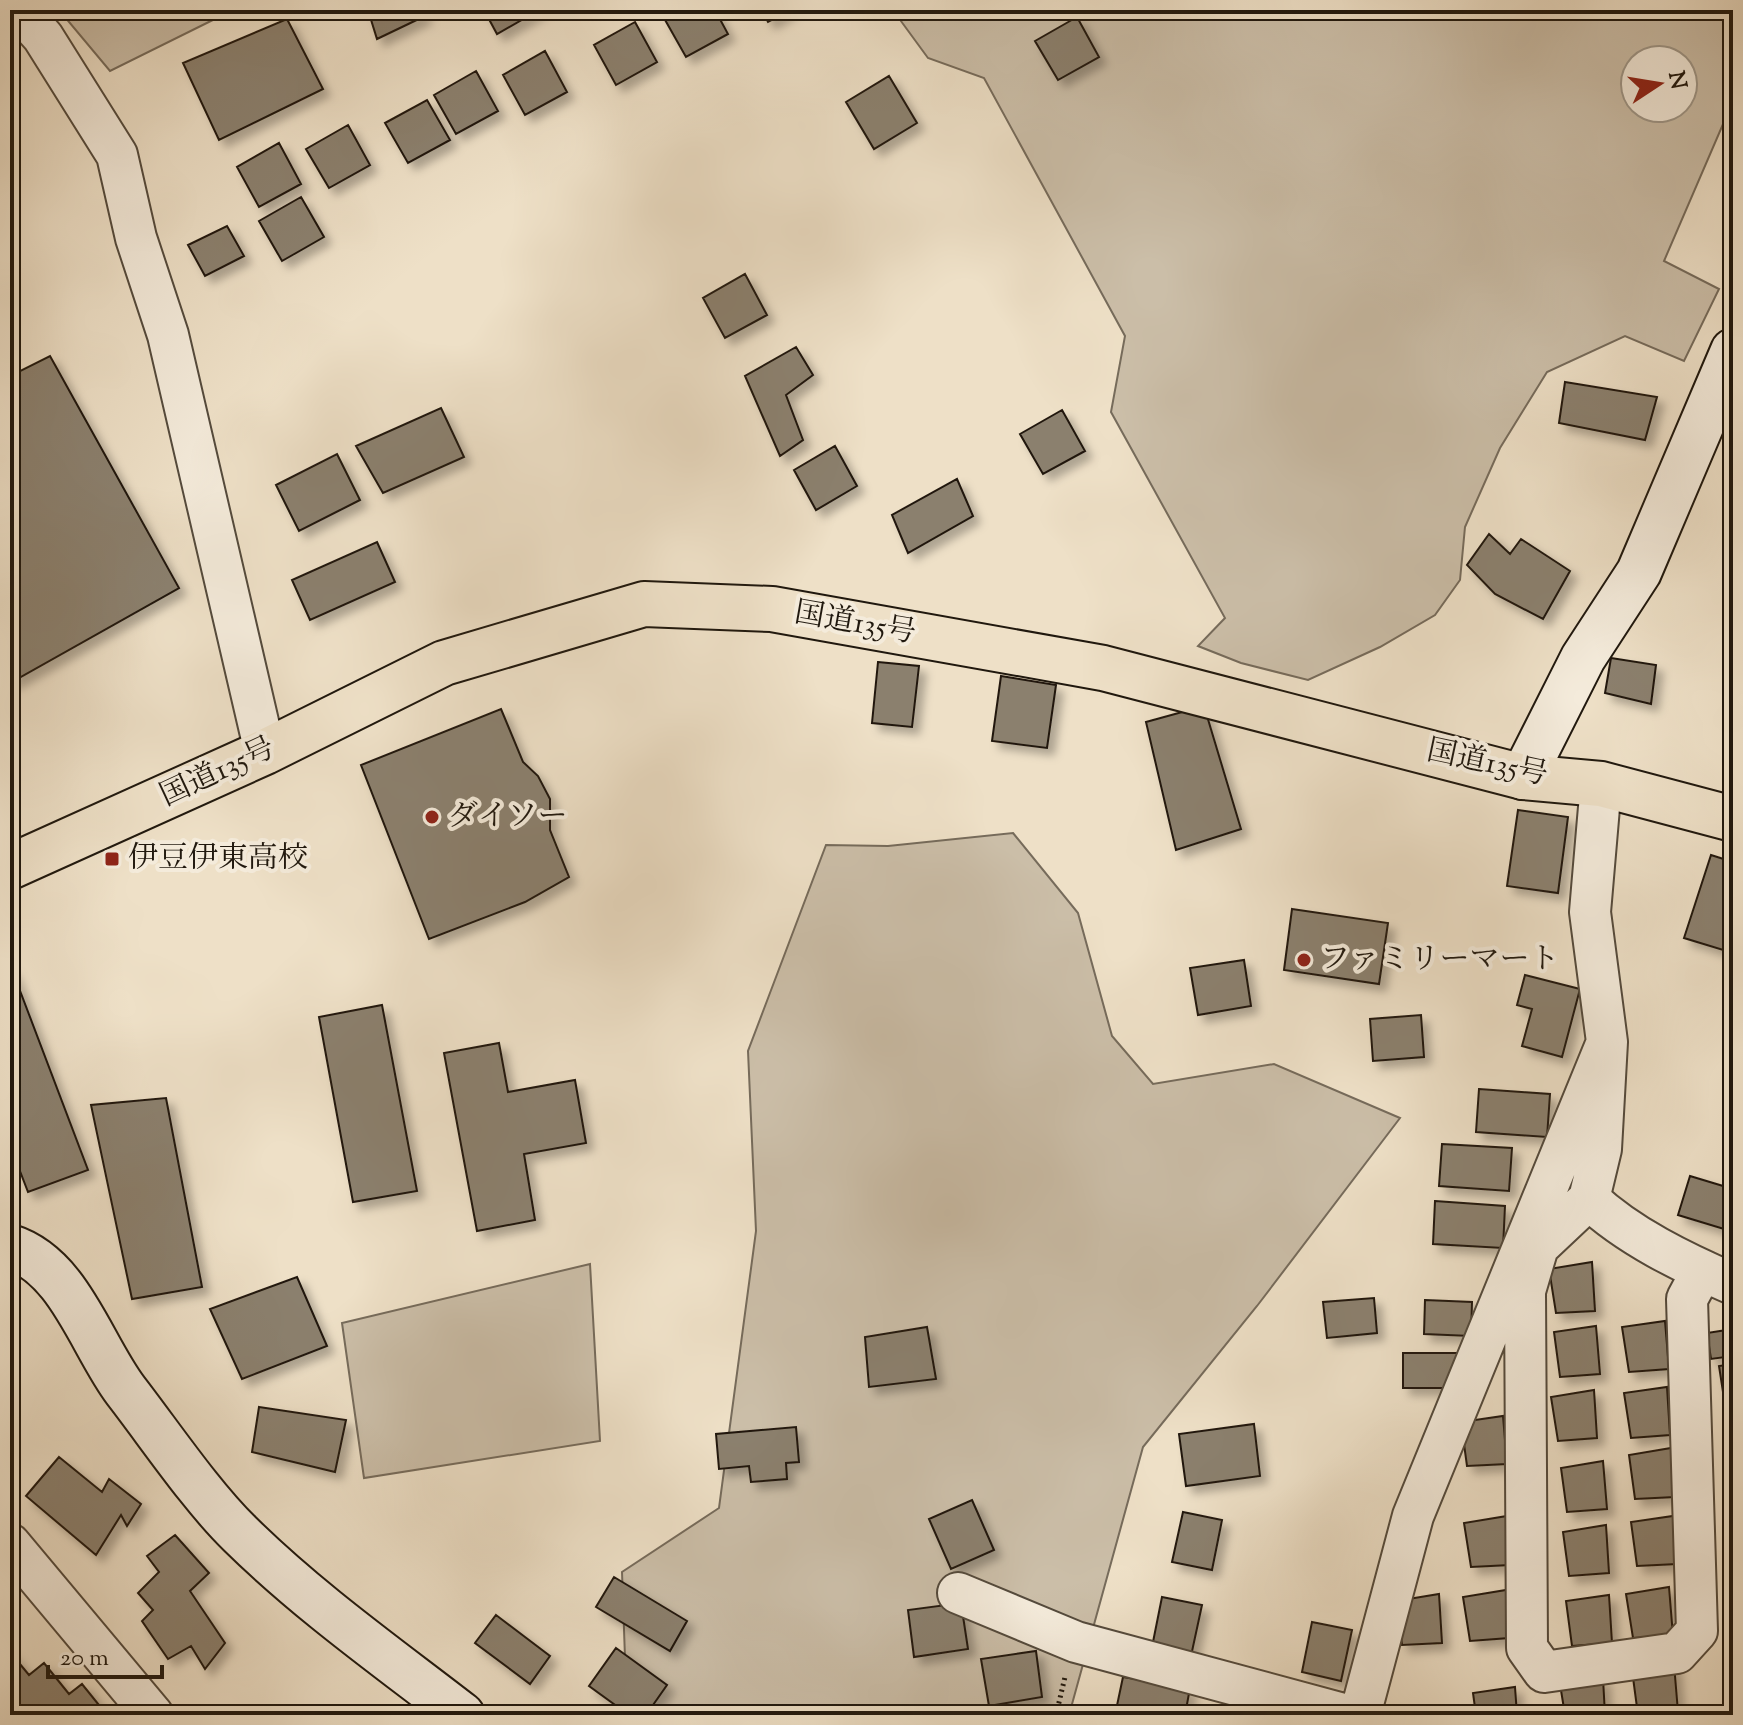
<svg xmlns="http://www.w3.org/2000/svg" width="1743" height="1725" viewBox="0 0 1743 1725" font-family="'Sorts Mill Goudy','Noto Serif JP',serif">
	<style>
		.green { fill: #cbbea8; stroke: #766b5b; stroke-width: 2; fill-rule: evenodd }
		.building { fill: #8b806e; stroke: #20180e; stroke-width: 2; filter: url(#shadow) }
		.lines { fill: none; stroke-linecap: round; stroke-linejoin: round }
		.street-casing { stroke: #544a3c; stroke-width: 44 }
		.secondary-casing { stroke: #20180e; stroke-width: 48 }
		.highway-casing { stroke: #20180e; stroke-width: 48 }
		.path { stroke: #20180e; stroke-width: 5; stroke-dasharray: 2 4; stroke-linecap: butt }
		.street { stroke: #f4ebdb; stroke-width: 40 }
		.secondary { stroke: #f4ebdb; stroke-width: 44 }
		.highway { stroke: #eee0c7; stroke-width: 44 }
		.poi-dot { fill: #8f2418; stroke: #f4ebdb; stroke-width: 3 }
		.labels { text-anchor: middle; dominant-baseline: central; stroke-width: 8; stroke-linejoin: round; paint-order: stroke }
		.street-label { font-size: 30px; fill: #20180e; stroke: #f4ebdb }
		.poi-label { font-size: 30px; fill: #20180e; stroke: #f4ebdb; text-anchor: start }
	</style>
	<defs>
		<filter id="shadow"><feDropShadow dx="7" dy="7" stdDeviation="4" flood-color="#0004"/></filter>
	</defs>
	<rect width="100%" height="100%" fill="#eee0c7"/>
	<filter id="stains"><feTurbulence type="fractalNoise" baseFrequency=".0025" numOctaves="4"/><feColorMatrix values="0 0 0 0 .2 0 0 0 0 .09 0 0 0 0 .02 0 0 0 .5 -.17"/></filter>
	<radialGradient id="worn" r=".72"><stop offset=".6" stop-color="#630" stop-opacity="0"/><stop offset="1" stop-color="#630" stop-opacity=".3"/></radialGradient>
	<path class="green" d="M59 10H233L110 71Z
		M913 10H1733V101L1664 261 1719 289 1684 361 1625 336 1547 372 1500 448 1465 527 1460 580 1435 615 1380 647 1308 680 1241 663 1198 646 1225 618 1111 412 1125 336 984 78 928 58 898 17ZM1635 60H1683V108H1635Z
		M1013 833 1078 913 1112 1036 1153 1084 1274 1064 1400 1118 1257 1306 1143 1447 1069 1715H627L622 1572 719 1508 756 1231 748 1051 826 845 888 846Z
		M590 1264 600 1441 364 1478 342 1323Z"/>
	<path class="building" d="M368 10H421L425 16 377 39Z
		M484 10H539L497 34Z
		M677 10H715L728 34 686 57 664 18Z
		M762 10H790L768 22Z
		M1077 17 1099 57 1058 80 1035 41Z
		M287 19 323 89 219 140 183 63Z
		M635 22 657 62 616 85 594 45Z
		M545 51 567 92 525 115 503 75Z
		M476 71 498 111 456 134 434 95Z
		M889 76 917 123 874 149 846 102Z
		M427 100 450 140 408 163 385 123Z
		M348 125 370 165 329 188 306 149Z
		M279 143 301 184 259 207 237 167Z
		M301 197 324 237 282 261 259 221Z
		M227 226 244 256 205 276 188 245Z
		M745 274 767 315 725 338 703 298Z
		M796 347 813 375 786 395 803 440 780 456 745 376Z
		M50 356 179 588 10 683V376Z
		M1565 382 1657 397 1645 440 1559 423Z
		M441 408 464 457 383 493 356 446Z
		M1062 410 1085 451 1043 474 1020 434Z
		M835 446 857 486 816 510 794 470Z
		M337 454 360 500 299 531 276 485Z
		M957 479 973 516 908 553 892 515Z
		M1489 534 1510 554 1521 539 1570 571 1543 619 1495 594 1467 565Z
		M377 542 395 582 310 620 292 580Z
		M1611 658 1656 665 1651 704 1605 693Z
		M878 662 919 666 912 727 872 723Z
		M1001 676 1056 685 1047 748 992 741Z
		M1204 706 1241 829 1176 850 1146 722Z
		M501 709 523 762 538 776 550 799V830L569 877 525 902 429 939 361 765Z
		M1518 810 1568 817 1558 893 1507 886Z
		M1711 855 1733 862V953L1684 938Z
		M1292 909 1388 923 1379 984 1284 970Z
		M1244 960 1251 1006 1198 1015 1190 968Z
		M11 967 88 1170 28 1192 10 1145Z
		M1525 975 1580 989 1562 1057 1522 1046 1532 1009 1517 1005Z
		M382 1005 417 1191 353 1202 319 1017Z
		M1421 1015 1424 1057 1373 1061 1370 1019Z
		M499 1043 508 1092 575 1080 586 1143 524 1154 535 1220 477 1231 444 1053Z
		M1479 1089 1550 1094 1547 1137 1476 1132Z
		M166 1098 202 1287 132 1299 91 1105Z
		M1442 1144 1512 1148 1509 1191 1439 1186Z
		M1690 1176 1733 1189 1724 1229 1678 1215Z
		M1435 1201 1505 1206 1503 1248 1433 1244Z
		M1592 1262 1595 1311 1556 1313 1549 1269Z
		M297 1277 327 1346 242 1379 210 1309Z
		M1374 1298 1377 1333 1327 1338 1323 1302Z
		M1425 1300 1472 1302 1471 1336 1424 1334Z
		M1665 1321 1669 1369 1629 1372 1622 1327Z
		M1596 1326 1600 1374 1560 1377 1554 1332Z
		M927 1327 936 1379 869 1387 865 1337Z
		M1733 1329V1356L1711 1359 1707 1333Z
		M1403 1353H1457V1388H1403Z
		M1733 1364V1391L1723 1392 1719 1366Z
		M1667 1387 1670 1435 1631 1438 1624 1393Z
		M1594 1390 1597 1438 1558 1441 1551 1397Z
		M1733 1403V1448H1732L1725 1404Z
		M259 1407 346 1420 335 1472 252 1452Z
		M1503 1416 1507 1464 1467 1466 1461 1422Z
		M1254 1424 1260 1476 1186 1486 1179 1434Z
		M796 1427 799 1462 786 1463 787 1479 751 1482 749 1466 719 1469 716 1434Z
		M1671 1448 1675 1497 1635 1499 1629 1455Z
		M59 1457 102 1492 109 1479 141 1504 127 1526 121 1515 96 1555 26 1496Z
		M1603 1461 1607 1509 1567 1512 1561 1468Z
		M972 1500 994 1550 951 1569 929 1519Z
		M1183 1512 1222 1520 1212 1570 1172 1562Z
		M1507 1516 1510 1565 1471 1567 1464 1523Z
		M1673 1516 1677 1564 1637 1566 1631 1522Z
		M1606 1525 1609 1573 1569 1576 1563 1532Z
		M175 1535 209 1573 190 1591 225 1643 205 1669 191 1646 168 1659 142 1621 153 1610 138 1593 159 1572 147 1556Z
		M614 1577 687 1621 670 1651 596 1607Z
		M1669 1587 1673 1636 1633 1638 1626 1594Z
		M1506 1590 1509 1638 1470 1641 1463 1597Z
		M1439 1594 1442 1643 1402 1645 1396 1601Z
		M1609 1595 1612 1643 1572 1646 1566 1601Z
		M1162 1597 1202 1605 1191 1656 1152 1647Z
		M961 1603 968 1649 914 1657 908 1610Z
		M496 1615 550 1656 530 1684 475 1643Z
		M1312 1622 1352 1630 1341 1681 1302 1672Z
		M616 1648 667 1685 646 1715H629L589 1686Z
		M1036 1651 1042 1697 989 1706 981 1659Z
		M10 1652 29 1675 44 1663 69 1694 82 1684 107 1715H10Z
		M1674 1664 1678 1712 1638 1715 1632 1670Z
		M1123 1677 1190 1688 1185 1715H1115Z
		M1603 1678 1605 1715H1565L1560 1684Z
		M1515 1687 1517 1715H1476L1473 1693Z
		M1733 1697V1715H1728L1725 1698Z"/>
	<g class="lines">
		<g class="street-casing">
			<path id="street" d="M19 10 43 37 117 155 136 238 168 335 265 752
				M1601 784 1590 912 1607 1042 1601 1149 1589 1199C1628 1236 1684 1263 1733 1284
				M1589 1199 1538 1247 1525 1291 1527 1648 1544 1672 1677 1653 1697 1631 1687 1299 1702 1271
				M10 1544 153 1715
				M958 1593 1076 1642 1347 1715
				M1360 1715 1413 1516 1607 1042"/>
		</g>
		<g class="secondary-casing">
			<path id="secondary" d="M1523 777 1583 658 1639 572 1733 351
				M10 1247C70 1266 91 1345 126 1391 160 1435 201 1496 240 1534 308 1601 387 1657 462 1715"/>
		</g>
		<g class="highway-casing">
			<path id="highway" d="M10 867 265 752 444 663 644 604 772 609 1103 668 1523 777 1601 784 1733 819"/>
		</g>
		<path class="path" d="M1056 1715 1065 1677"/>
		<use href="#street" class="street"/>
		<use href="#secondary" class="secondary"/>
		<use href="#highway" class="highway"/>
	</g>
	<g class="poi-dot">
		<circle cx="432" cy="817" r="8"/>
		<rect x="104" y="851" width="16" height="16" rx="4"/>
		<circle cx="1304" cy="960" r="8"/>
	</g>
	<g class="labels">
		<g class="street-label">
			<text transform="translate(855 624) rotate(10)">国道135号</text>
			<text transform="translate(1487 764) rotate(12)">国道135号</text>
			<text transform="translate(218 773) rotate(-25)">国道135号</text>
		</g>
		<g class="poi-label">
			<text x="448" y="817">ダイソー</text>
			<text x="128" y="859">伊豆伊東高校</text>
			<text x="1320" y="960">ファミリーマート</text>
		</g>
	</g>
	<rect width="1743" height="1725" fill="none" stroke="#eee0c7" stroke-width="40"/>
	<rect x="12" y="12" width="1719" height="1701" fill="none" stroke="#20180e" stroke-width="4"/>
	<rect x="20" y="20" width="1703" height="1685" fill="none" stroke="#20180e" stroke-width="2"/>
	<g transform="translate(1659 84) rotate(78)"><circle r="38" fill="#f4ebdb" stroke="#9f9789" stroke-width="2"/>
	<path d="M0-6L14 30L0 20L-14 30Z" fill="#8f2418"/>
	<text y="-12" font-size="22" font-weight="bold" text-anchor="middle" fill="#20180e">N</text>
	</g>
	<path d="M48 1665v12h114v-12" fill="none" stroke="#20180e" stroke-width="4"/>
	<text x="60" y="1665" font-size="24" fill="#20180e" stroke="#f4ebdb" stroke-width="6" paint-order="stroke">20 m</text>
	<rect width="100%" height="100%" filter="url(#stains)"/>
	<rect width="100%" height="100%" fill="url(#worn)"/>
</svg>
